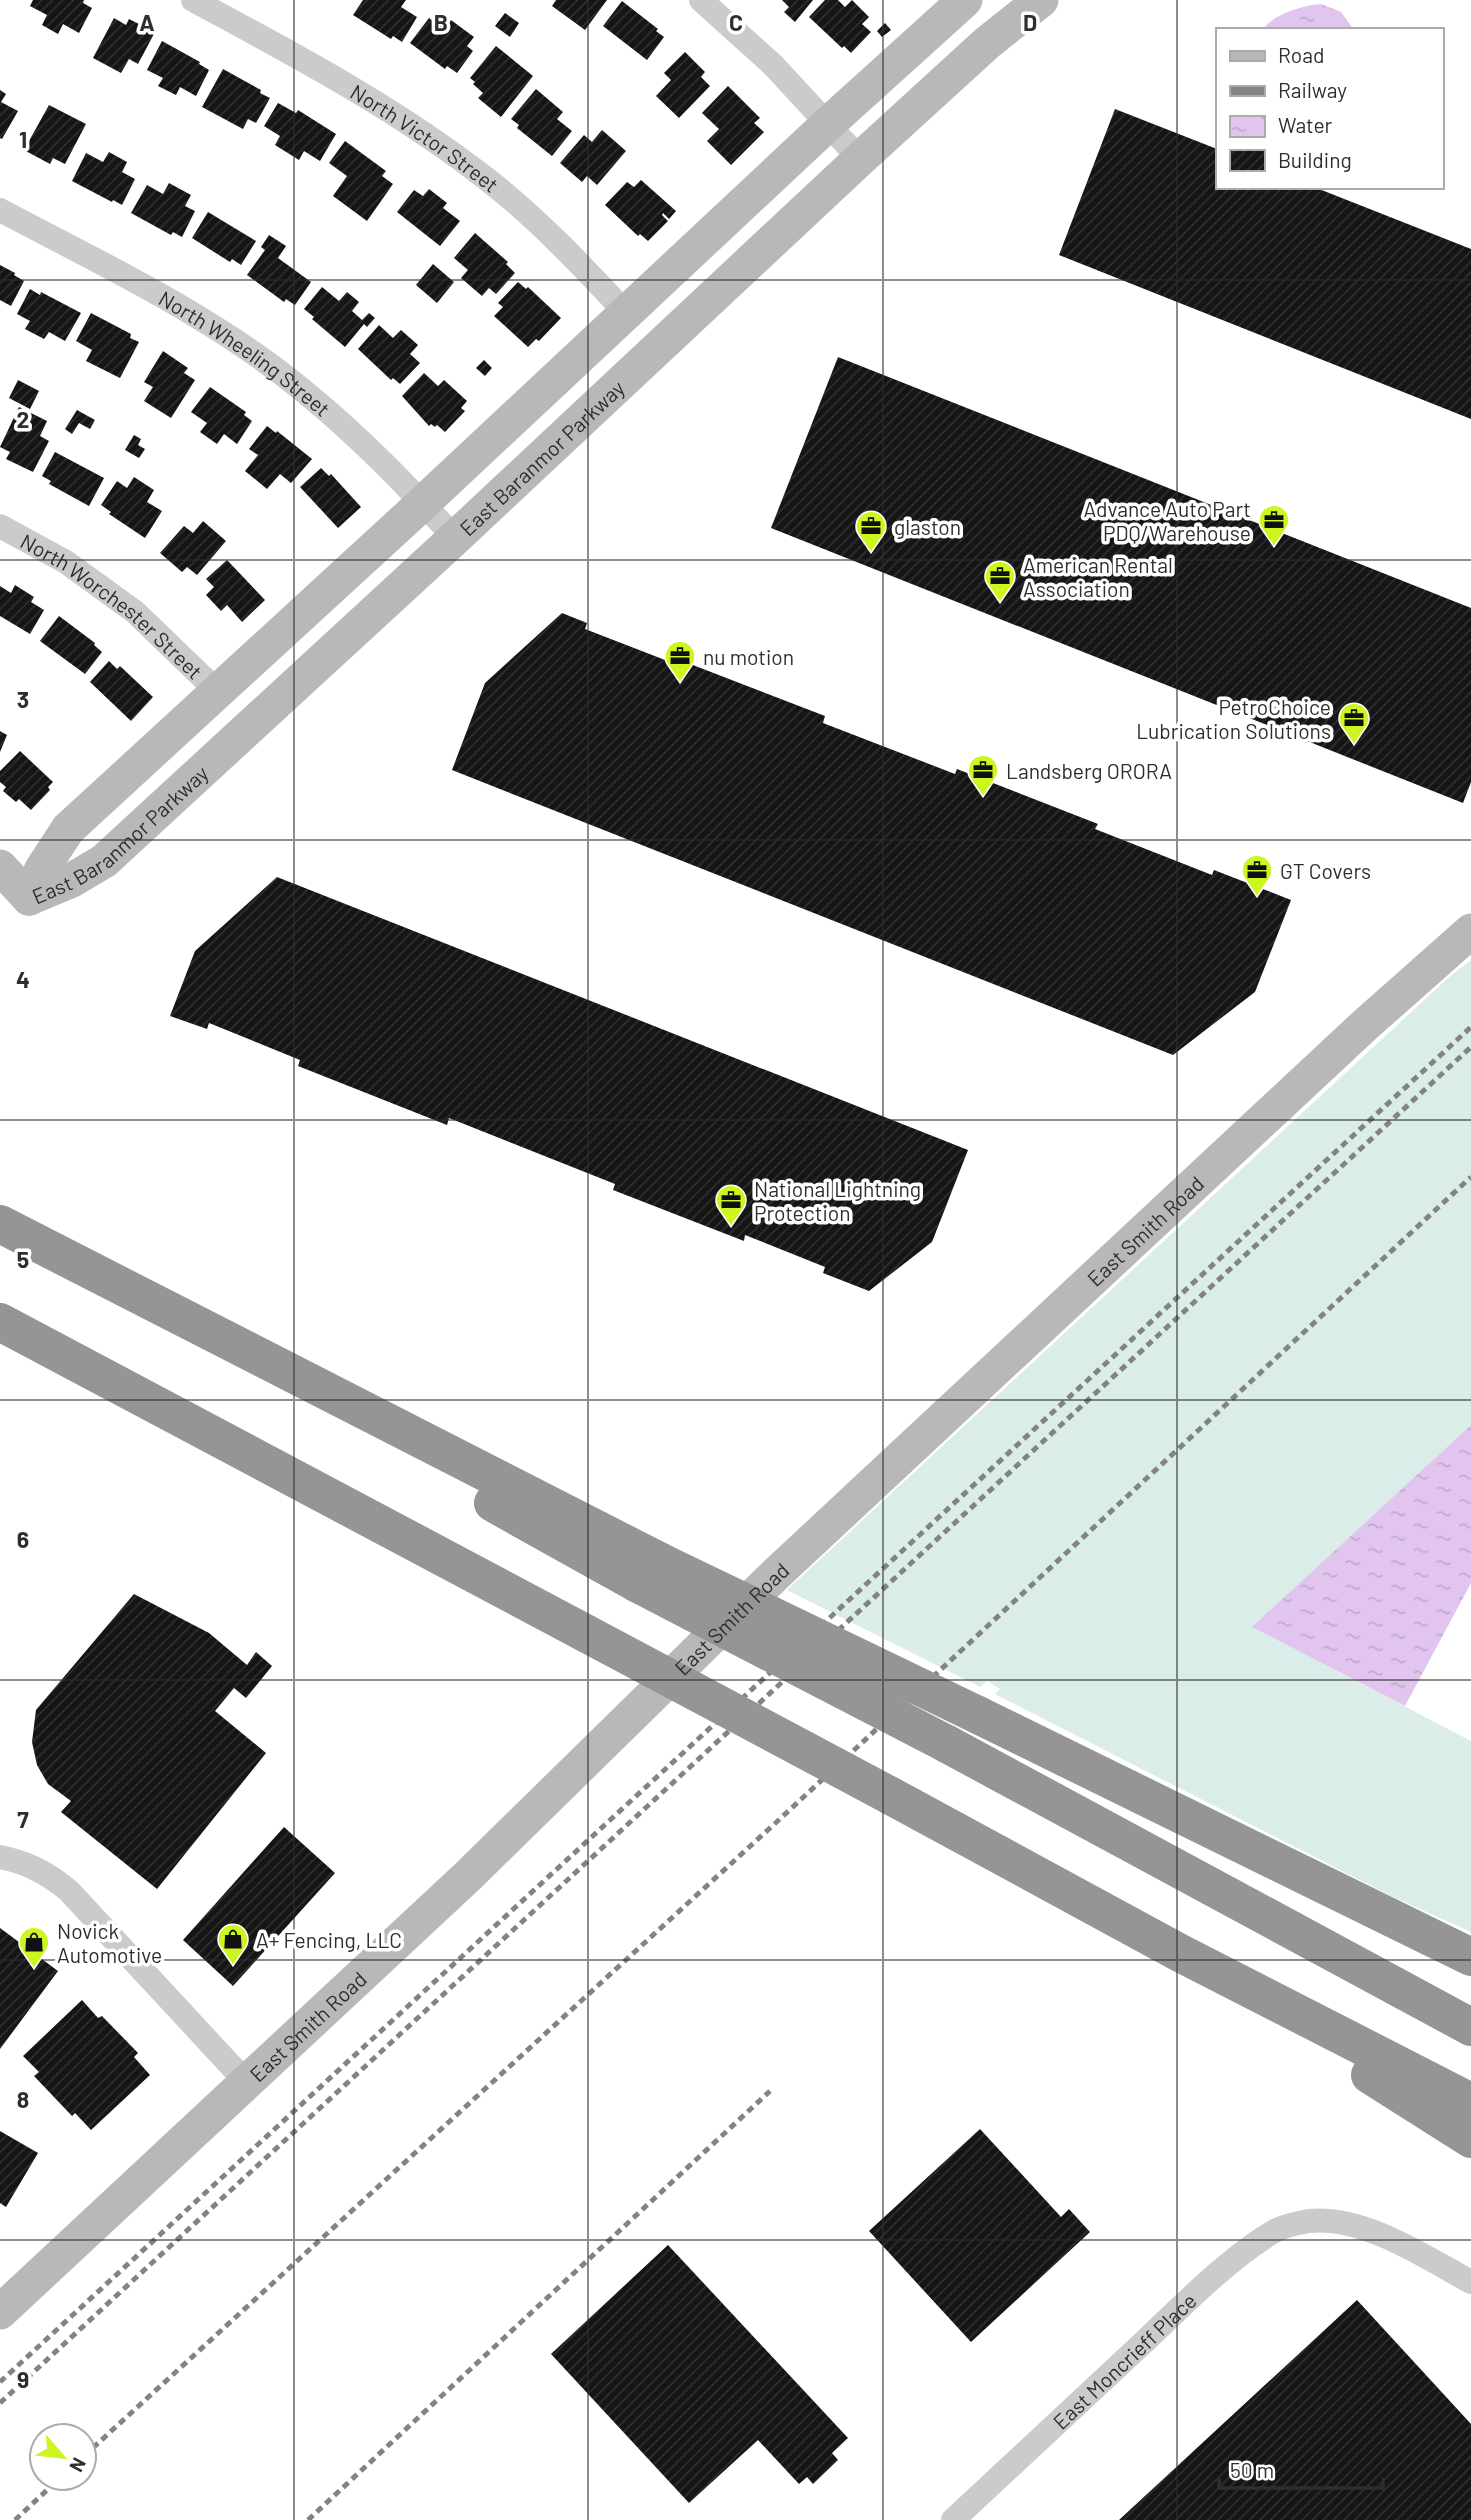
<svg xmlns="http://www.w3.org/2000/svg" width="1471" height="2520" viewBox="0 0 1471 2520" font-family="Barlow,sans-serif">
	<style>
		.grass { fill: #dbede8 }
		.water { fill: url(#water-ripples) }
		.building { fill: url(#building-hatch) }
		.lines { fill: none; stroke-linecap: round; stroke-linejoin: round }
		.street { stroke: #cbcbcb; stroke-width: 24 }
		.secondary { stroke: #b8b8b8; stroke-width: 35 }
		.highway { stroke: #959595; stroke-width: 38 }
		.rail { stroke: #838383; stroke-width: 5; stroke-dasharray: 7 5; stroke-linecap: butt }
		.highway-bridge { stroke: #959595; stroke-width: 38 }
		.grid { fill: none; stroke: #2e2e2e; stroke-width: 2; stroke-opacity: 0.55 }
		.labels { text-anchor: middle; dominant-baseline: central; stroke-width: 7; stroke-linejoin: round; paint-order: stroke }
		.street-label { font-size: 21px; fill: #2e2e2e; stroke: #fff }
		.poi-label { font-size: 21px; fill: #2e2e2e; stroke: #fff; text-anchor: start }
		.grid-label { font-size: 23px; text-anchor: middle; font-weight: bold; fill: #2e2e2e; stroke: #fff; stroke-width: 7; stroke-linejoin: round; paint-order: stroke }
	</style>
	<defs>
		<pattern id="water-ripples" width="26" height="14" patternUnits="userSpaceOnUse" patternTransform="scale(1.75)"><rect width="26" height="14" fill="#e1c5ef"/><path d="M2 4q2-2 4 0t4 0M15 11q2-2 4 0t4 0" fill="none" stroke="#c1aacd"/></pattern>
		<pattern id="building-hatch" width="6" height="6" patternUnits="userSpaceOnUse" patternTransform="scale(1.75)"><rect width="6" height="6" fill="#151515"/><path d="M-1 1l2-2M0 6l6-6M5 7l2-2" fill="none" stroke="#2f2f2f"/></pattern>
	</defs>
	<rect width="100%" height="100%" fill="#fff"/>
	<path class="grass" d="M1471 960V1425L1253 1627 1471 1741V1932L1389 1895 995 1694 1000 1689 987 1681 980 1687 787 1590 1448 978Z"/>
	<path class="water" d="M1321 4 1341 12 1354 30H1263C1272 14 1304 5 1321 4Z
		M1471 1425V1583L1405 1706 1252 1627Z"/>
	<path class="building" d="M33 0H84L83 3 92 8 79 33 63 24 58 34 42 25 47 15 30 6Z
		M363 0H406L401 7 417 17 402 42 393 36 391 39 353 15Z
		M556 0H607L585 30 552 6Z
		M782 0H813L795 22 784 12 789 7Z
		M825 0H838L845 7 852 0 869 17 862 24 871 32 851 53 844 46 842 48 809 17Z
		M622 1 658 29 656 31 664 37 647 60 603 26Z
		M505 13 519 23 510 37 495 26Z
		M114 18 126 25 129 19 155 32 138 64 129 59 121 73 93 58Z
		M429 18 444 29 451 20 474 37 467 46 473 51 457 73 447 66 445 69 410 43Z
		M885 23 891 30 882 37 877 31Z
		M162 41 200 62 199 64 209 70 196 96 180 87 176 95 158 86 163 78 147 70Z
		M496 46 533 76 501 117 478 98 483 93 473 84 475 82 470 78Z
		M685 52 705 72 701 77 710 86 679 118 656 96 671 80 664 73Z
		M223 69 261 90 260 93 270 98 256 123 248 119 243 129 202 107Z
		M728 86 760 118 754 123 764 132 731 165 707 141 719 129 702 113Z
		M536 89 563 112 557 119 572 131 552 156 517 128 519 125 511 119Z
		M0 90 6 94 1 102 18 111 2 139 0 138Z
		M278 103 296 113 298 110 336 134 320 161 304 151 299 160 275 145 280 136 264 126Z
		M49 105 86 124 65 164 53 158 50 164 24 150Z
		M1115 109 1217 149V187H1314L1471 249V419L1059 255Z
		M602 130 626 151 597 185 587 176 582 182 560 163 584 135 592 142Z
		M345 141 386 171 382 176 393 184 367 221 333 196 347 176 329 163Z
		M109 152 127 162 122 172 135 179 122 205 113 200 112 202 72 181 86 153 103 162Z
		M641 180 676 211 669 219 663 213 662 215 668 221 648 241 640 234 638 236 605 205 627 182 634 187Z
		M169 183 191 195 185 206 195 211 182 237 173 232 171 235 131 213 147 185 163 194Z
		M429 189 447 203 443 208 460 221 440 246 397 212 414 190 423 196Z
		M208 212 256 241 241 265 232 259 230 262 192 238Z
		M475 233 508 262 506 264 515 273 496 294 489 288 482 296 461 278 468 270 454 258Z
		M269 235 286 246 278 258 311 282 295 305 286 299 284 302 247 275 265 250 261 247Z
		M433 264 454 282 437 303 416 285Z
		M0 265 15 273 14 275 24 281 11 306 0 300Z
		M518 282 526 289 528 287 561 318 539 341 536 339 528 347 494 316 503 307 498 303Z
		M322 287 339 301 347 292 359 302 352 311 362 320 369 313 375 318 367 327 364 324 345 347 312 319 314 317 304 309Z
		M30 289 40 295 41 292 81 313 65 341 49 332 44 339 25 329 30 321 17 314Z
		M91 313 131 334 130 338 139 342 120 378 86 361 92 350 76 341Z
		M379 325 393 338 401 330 418 345 410 354 420 363 400 384 393 378 391 380 358 349Z
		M163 351 188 368 184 373 195 380 171 418 144 401 153 387 144 382Z
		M838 357 1471 608V782L1463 803 771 528Z
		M484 360 492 368 485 376 476 368Z
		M424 373 438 386 444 380 467 401 461 408 465 411 445 432 437 425 435 427 431 424 429 426 402 396Z
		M18 380 39 391 30 409 9 398Z
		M210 387 246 412 244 415 252 421 237 444 224 434 217 444 200 432 207 423 191 412Z
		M19 407 47 421 40 436 49 441 33 472 6 459 10 452 0 447Z
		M77 410 95 420 90 429 79 423 72 434 65 429Z
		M267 426 276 433 277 431 312 459 291 483 280 474 267 489 245 471 258 455 249 449Z
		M134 435 141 439 138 445 145 449 139 458 125 450Z
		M55 452 104 478 89 506 49 484 51 481 42 476Z
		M321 468 329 476 331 474 361 507 338 528 300 487Z
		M134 477 154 490 147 502 162 511 145 538 109 514 111 512 101 505 117 481 127 488Z
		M203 521 226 541 197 575 187 567 182 572 160 553 184 526 193 533Z
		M227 560 265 600 242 622 227 605 221 611 206 595 214 587 206 579Z
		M15 585 34 597 31 602 44 610 30 634 0 616V586L11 593Z
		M562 613 587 623 585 629 665 660 667 655 825 716 823 723 955 774 957 769 1098 824 1095 829 1212 875 1214 870 1291 900 1255 992 1173 1055 452 770 485 683Z
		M59 616 95 643 94 645 102 652 85 674 40 641Z
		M109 661 117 669 120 666 153 697 131 721 90 682Z
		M0 731 7 735 0 752Z
		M20 751 53 782 48 787 50 790 31 810 19 799 16 802 3 791 6 787 0 782V771Z
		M277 877 968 1150 932 1242 869 1291 823 1273 825 1267 745 1235 744 1241 613 1190 615 1184 449 1118 447 1125 298 1066 300 1060 209 1023 207 1029 170 1016 195 951Z
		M134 1594 209 1633 247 1665 256 1652 272 1666 246 1698 234 1688 215 1711 266 1753 157 1889 61 1812 71 1801 48 1784 37 1765 32 1742 36 1710Z
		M284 1827 335 1873 233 1986 183 1940Z
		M0 1928 58 1971 0 2049Z
		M82 2000 98 2018 102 2016 138 2053 134 2057 150 2075 91 2130 75 2113 72 2116 34 2076 39 2072 23 2056Z
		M980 2129 1061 2217 1069 2209 1090 2232 971 2342 869 2231Z
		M0 2131 38 2153 6 2207 0 2203Z
		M668 2245 848 2438 832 2453 838 2460 813 2484 807 2477 799 2484 758 2440 689 2503 551 2354Z
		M1357 2300 1471 2424V2520H1119Z"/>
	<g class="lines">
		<g class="street">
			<path id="s1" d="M193 0C295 55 396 108 488 180 538 219 583 267 626 313"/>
			<path d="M701 0 773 65 860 159"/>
			<path id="s2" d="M0 210C104 265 215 317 306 393 360 437 408 487 455 538"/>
			<path id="s3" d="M0 526 66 562 135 612 218 692"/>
			<path d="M0 1857C27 1862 48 1873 69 1891L247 2083"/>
			<path id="s4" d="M953 2520C1016 2461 1080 2402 1144 2342 1181 2307 1230 2257 1273 2232 1283 2226 1297 2223 1309 2221 1363 2215 1425 2257 1471 2282"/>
		</g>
		<g class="secondary">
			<path d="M0 867 29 898"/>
			<path id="s5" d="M29 898 72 880 104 861 455 538 860 159 987 43 1041 0"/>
			<path d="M29 898 42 869 68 829 423 503 828 124 965 0"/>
			<path id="s6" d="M0 2312 468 1876 776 1574 1365 1025 1471 931"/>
		</g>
		<path class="highway" d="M0 1224 661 1562
			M0 1322 587 1634
			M493 1503 638 1584
			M978 1715 1471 1957
			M947 1744 1471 2027
			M891 1796 1180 1953 1471 2102
			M1370 2075 1471 2139"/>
		<path class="rail" d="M0 2382 1471 1027
			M0 2403 1471 1047
			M84 2456 782 1817 1471 1177
			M15 2520 60 2478
			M308 2520 770 2091"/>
		<path class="highway-bridge" d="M661 1562 978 1715
			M638 1584 947 1744
			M587 1634 891 1796"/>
	</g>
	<path class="grid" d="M294 0V2520M588 0V2520M883 0V2520M1177 0V2520M0 280H1471M0 560H1471M0 840H1471M0 1120H1471M0 1400H1471M0 1680H1471M0 1960H1471M0 2240H1471"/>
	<defs>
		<g id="office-pin" transform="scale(1.575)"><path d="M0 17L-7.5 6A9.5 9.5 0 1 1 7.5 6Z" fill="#cbf620" stroke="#fff"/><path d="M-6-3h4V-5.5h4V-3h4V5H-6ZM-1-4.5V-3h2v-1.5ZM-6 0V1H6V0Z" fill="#111"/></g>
		<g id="shop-pin" transform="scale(1.575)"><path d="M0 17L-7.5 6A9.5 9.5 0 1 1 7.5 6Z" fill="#cbf620" stroke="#fff"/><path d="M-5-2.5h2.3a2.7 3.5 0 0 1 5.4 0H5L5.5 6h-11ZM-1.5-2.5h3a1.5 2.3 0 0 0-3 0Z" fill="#111"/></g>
	</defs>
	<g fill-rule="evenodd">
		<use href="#office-pin" x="1274" y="520"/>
		<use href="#office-pin" x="871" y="526"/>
		<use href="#office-pin" x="1000" y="576"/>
		<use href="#office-pin" x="680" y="656"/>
		<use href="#office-pin" x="1354" y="718"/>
		<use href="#office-pin" x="983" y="770"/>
		<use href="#office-pin" x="1257" y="870"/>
		<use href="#office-pin" x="731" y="1200"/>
		<use href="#shop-pin" x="233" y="1939"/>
		<use href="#shop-pin" x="34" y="1942"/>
	</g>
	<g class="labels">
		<g class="street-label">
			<text stroke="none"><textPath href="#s1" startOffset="270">North Victor Street</textPath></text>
			<text stroke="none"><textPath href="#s2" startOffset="284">North Wheeling Street</textPath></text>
			<text stroke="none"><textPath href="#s5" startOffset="679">East Baranmor Parkway</textPath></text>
			<text stroke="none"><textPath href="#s3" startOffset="138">North Worchester Street</textPath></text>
			<text stroke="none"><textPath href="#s5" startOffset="112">East Baranmor Parkway</textPath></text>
			<text stroke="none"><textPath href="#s6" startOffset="1575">East Smith Road</textPath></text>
			<text stroke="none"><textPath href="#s6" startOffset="1008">East Smith Road</textPath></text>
			<text stroke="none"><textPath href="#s6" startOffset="420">East Smith Road</textPath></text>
			<text stroke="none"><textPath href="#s4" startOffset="234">East Moncrieff Place</textPath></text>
		</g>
		<g class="poi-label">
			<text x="1251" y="508" text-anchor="end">Advance Auto Part<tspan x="1251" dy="24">PDQ/Warehouse</tspan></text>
			<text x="894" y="526">glaston</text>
			<text x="1023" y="564">American Rental<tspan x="1023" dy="24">Association</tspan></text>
			<text x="703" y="656">nu motion</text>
			<text x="1331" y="706" text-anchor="end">PetroChoice<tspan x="1331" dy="24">Lubrication Solutions</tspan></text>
			<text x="1006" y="770">Landsberg ORORA</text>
			<text x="1280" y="870">GT Covers</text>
			<text x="754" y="1188">National Lightning<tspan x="754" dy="24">Protection</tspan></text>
			<text x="57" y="1930">Novick<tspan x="57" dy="24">Automotive</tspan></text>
			<text x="256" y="1939">A+ Fencing, LLC</text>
		</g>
	</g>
	<g class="grid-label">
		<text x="147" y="31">A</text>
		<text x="441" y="31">B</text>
		<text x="736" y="31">C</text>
		<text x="1030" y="31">D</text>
		<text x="23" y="148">1</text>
		<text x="23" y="428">2</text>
		<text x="23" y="708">3</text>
		<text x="23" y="988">4</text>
		<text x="23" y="1268">5</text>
		<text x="23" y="1548">6</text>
		<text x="23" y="1828">7</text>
		<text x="23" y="2108">8</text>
		<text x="23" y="2388">9</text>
	</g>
	<rect x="1216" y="28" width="228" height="161" fill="#ffffff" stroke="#ababab" stroke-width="2"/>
	<rect x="1230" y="51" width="35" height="10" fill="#b8b8b8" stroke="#ababab" stroke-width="2"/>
	<text x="1278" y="63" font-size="21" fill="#2e2e2e">Road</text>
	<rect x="1230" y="86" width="35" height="10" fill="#838383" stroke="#ababab" stroke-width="2"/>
	<text x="1278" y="98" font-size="21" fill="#2e2e2e">Railway</text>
	<rect x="1230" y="116" width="35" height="21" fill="url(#water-ripples)" stroke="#ababab" stroke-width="2"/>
	<text x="1278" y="133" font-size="21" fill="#2e2e2e">Water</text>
	<rect x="1230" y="150" width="35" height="21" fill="url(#building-hatch)" stroke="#ababab" stroke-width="2"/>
	<text x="1278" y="168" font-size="21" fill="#2e2e2e">Building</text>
	<g transform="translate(63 2457) rotate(118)"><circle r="33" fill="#ffffff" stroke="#ababab" stroke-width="2"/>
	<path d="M0-5L12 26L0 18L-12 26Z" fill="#cbf620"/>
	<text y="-10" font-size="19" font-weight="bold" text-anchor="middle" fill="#2e2e2e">N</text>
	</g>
	<path d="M1219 2478v10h164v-10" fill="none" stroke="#2e2e2e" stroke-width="3.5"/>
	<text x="1230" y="2478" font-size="21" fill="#2e2e2e" stroke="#ffffff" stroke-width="5" paint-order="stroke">50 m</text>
</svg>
